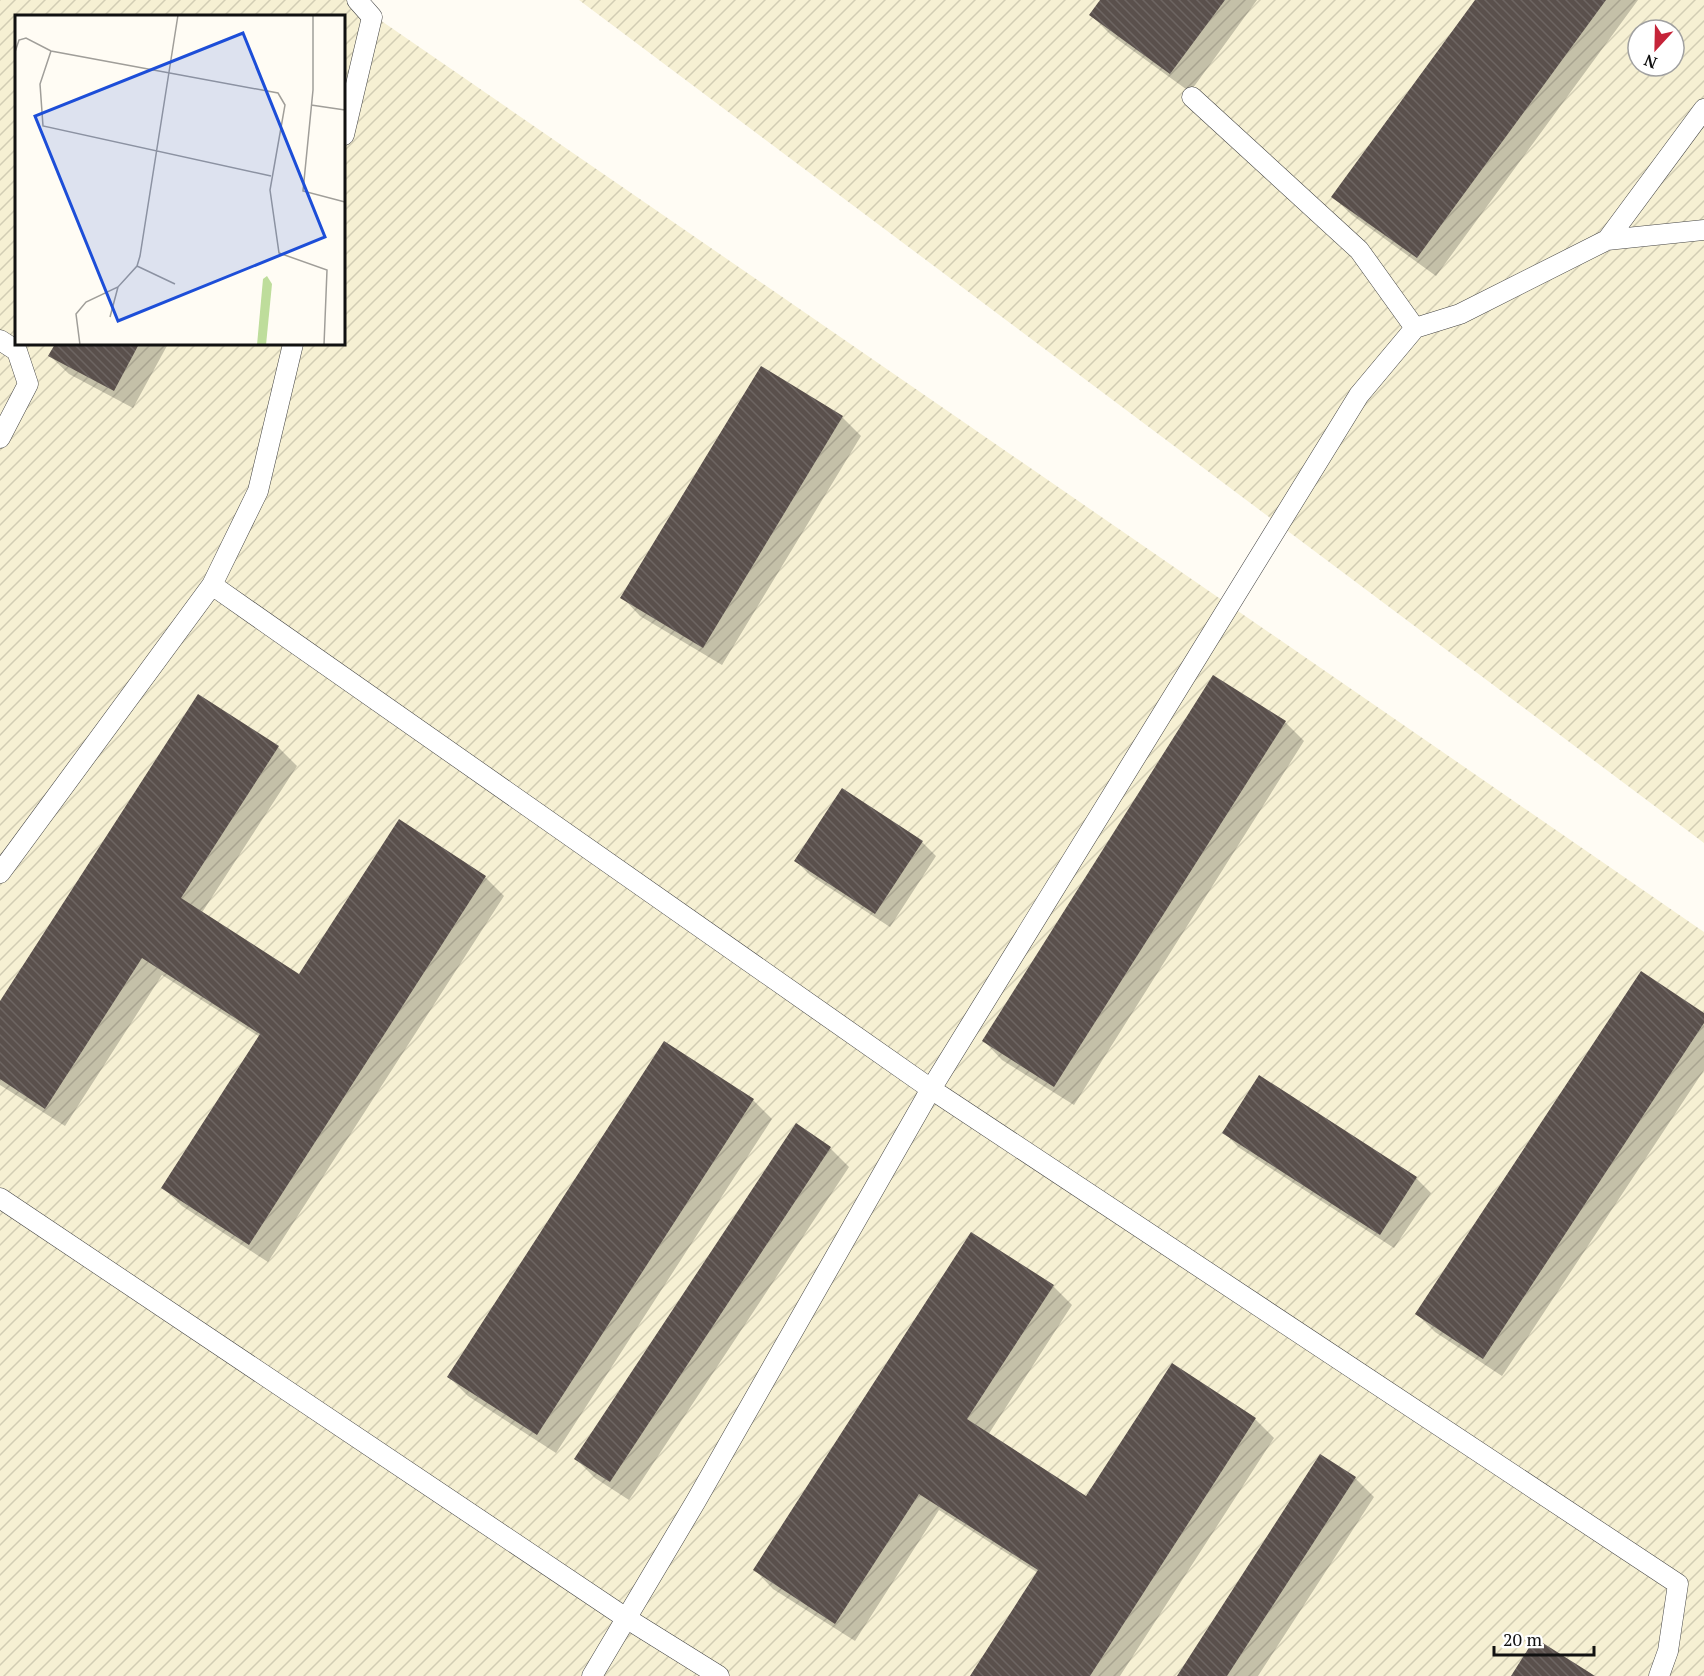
<svg xmlns="http://www.w3.org/2000/svg" width="1704" height="1676" viewBox="0 0 1704 1676" font-family="'PT Serif',serif">
	<style>
		.farmland { fill: url(#farmland-furrows); fill-rule: evenodd }
		.shadow { fill: #0003 }
		.building { fill: url(#building-back-hatch) }
		.lines { fill: none; stroke-linecap: round; stroke-linejoin: round }
		.lane-casing { stroke: #444; stroke-width: 21 }
		.lane { stroke: #fff; stroke-width: 20 }
		.inset-road { fill: none; stroke: #a09e99; stroke-width: 1.5 }
		.view { fill: #1d4ed8; fill-opacity: 0.15; stroke: #1d4ed8; stroke-width: 3 }
		.inset-edge { fill: none; stroke: #111; stroke-width: 3 }
	</style>
	<defs>
		<pattern id="farmland-furrows" width="10" height="10" patternUnits="userSpaceOnUse" patternTransform="scale(1.5)"><rect width="10" height="10" fill="#f6f0d3"/><path d="M-1 1l2-2M0 10L10 0M9 11l2-2" fill="none" stroke="#d2cdb4"/></pattern>
		<pattern id="building-back-hatch" width="6" height="6" patternUnits="userSpaceOnUse" patternTransform="scale(1.5)"><rect width="6" height="6" fill="#5a504c"/><path d="M-1 5l2 2M0 0l6 6M5-1l2 2" fill="none" stroke="#6d6562"/></pattern>
	</defs>
	<rect width="100%" height="100%" fill="#fffcf4"/>
	<path class="farmland" d="M0 0H351L1704 932V1676H0ZM16 16H344V344H16Z
		M579 0H1704V843ZM1638 30H1674V66H1638Z"/>
	<path class="shadow" d="M1102 0H1257L1190 92 1110 34 1091 15Z
		M1477 0H1638L1436 276 1352 215 1333 197Z
		M57 344H168L133 408 69 374 50 356Z
		M761 368 843 418 861 436 722 665 640 616 622 597Z
		M1285 722 1304 741 1074 1105 1002 1060 984 1041Z
		M278 747 297 766 201 914 298 976 485 877 504 896 268 1262 182 1206 163 1188 260 1037 162 975 65 1126 0 1085V1004Z
		M922 842 936 856 890 927 810 875 796 861Z
		M1704 1014V1070L1502 1376 1435 1332 1416 1313Z
		M1260 1077 1417 1179 1431 1193 1394 1248 1238 1147 1224 1132Z
		M753 1100 772 1119 556 1453 468 1396 449 1377Z
		M796 1126 830 1148 849 1167 629 1500 595 1478 576 1459Z
		M1053 1286 1072 1305 988 1435 1086 1498 1172 1365 1255 1419 1274 1438 1120 1676H972L1038 1573 939 1510 855 1641 773 1589 755 1570Z
		M1355 1478 1374 1497 1258 1676H1179Z"/>
	<path class="building" d="M1100 0H1225L1170 74 1089 15Z
		M1475 0H1606L1417 258 1331 197Z
		M55 344H139L114 391 48 356Z
		M761 366 843 416 703 648 620 598Z
		M1213 675 1286 721 1054 1087 982 1041Z
		M198 694 279 746 181 898 299 974 399 819 486 876 249 1245 161 1188 260 1034 142 958 45 1109 0 1079V1001Z
		M842 788 923 841 875 914 794 861Z
		M1641 971 1704 1013V1023L1483 1359 1415 1314Z
		M664 1041 754 1099 537 1435 447 1377Z
		M1259 1075 1417 1177 1380 1235 1222 1133Z
		M796 1123 831 1147 610 1482 574 1459Z
		M971 1232 1054 1285 967 1419 1086 1496 1172 1363 1256 1418 1090 1676H970L1038 1570 919 1494 835 1624 753 1570Z
		M1320 1454 1356 1477 1227 1676H1177Z
		M1535 1638 1595 1676H1511Z"/>
	<g class="lines">
		<g class="lane-casing">
			<path id="lane" d="M1192 97 1359 250 1415 328
				M344 135 372 17 357 0
				M1607 240 1704 109
				M0 340 17 351 28 384 0 438
				M212 585 931 1089 1678 1584 1668 1651 1659 1676
				M0 873 212 585 258 491 293 344
				M0 1198 626 1618 719 1676
				M592 1676 696 1501 931 1089 1359 395 1415 328 1460 314 1607 240 1704 230"/>
		</g>
		<use href="#lane" class="lane"/>
	</g>
	<g transform="translate(15 15)">
		<rect width="330" height="330" fill="#fffcf4"/>
		<path d="M252 261 257 269 251 330H242L248 264Z" fill="#bedd9b"/>
		<path class="inset-road" d="M298 0V75L288 176 330 187M36 36 25 69 28 111 256 161M0 37 4 25 11 23 36 36 263 78 270 90 255 175 264 238 312 255 309 330M296 90 330 95M122 251 160 269M95 302 103 272M65 330 61 299 71 287 103 272 122 251 125 241 163 0"/>
		<path class="view" d="M228 18 310 222 103 306 20 101Z"/>
		<rect width="330" height="330" class="inset-edge"/>
	</g>
	<g transform="translate(1656 48) rotate(202)"><circle r="28" fill="#ffffff" stroke="#a0a0a0" stroke-width="1.5"/>
	<path d="M0-4.5L10 22L0 15L-10 22Z" fill="#c52439"/>
	<text y="-9" font-size="16" font-weight="bold" text-anchor="middle" fill="#111111">N</text>
	</g>
	<path d="M1494 1646v9h100v-9" fill="none" stroke="#111111" stroke-width="3"/>
	<text x="1503" y="1646" font-size="18" fill="#111111" stroke="#ffffff" stroke-width="4.5" paint-order="stroke">20 m</text>
</svg>
